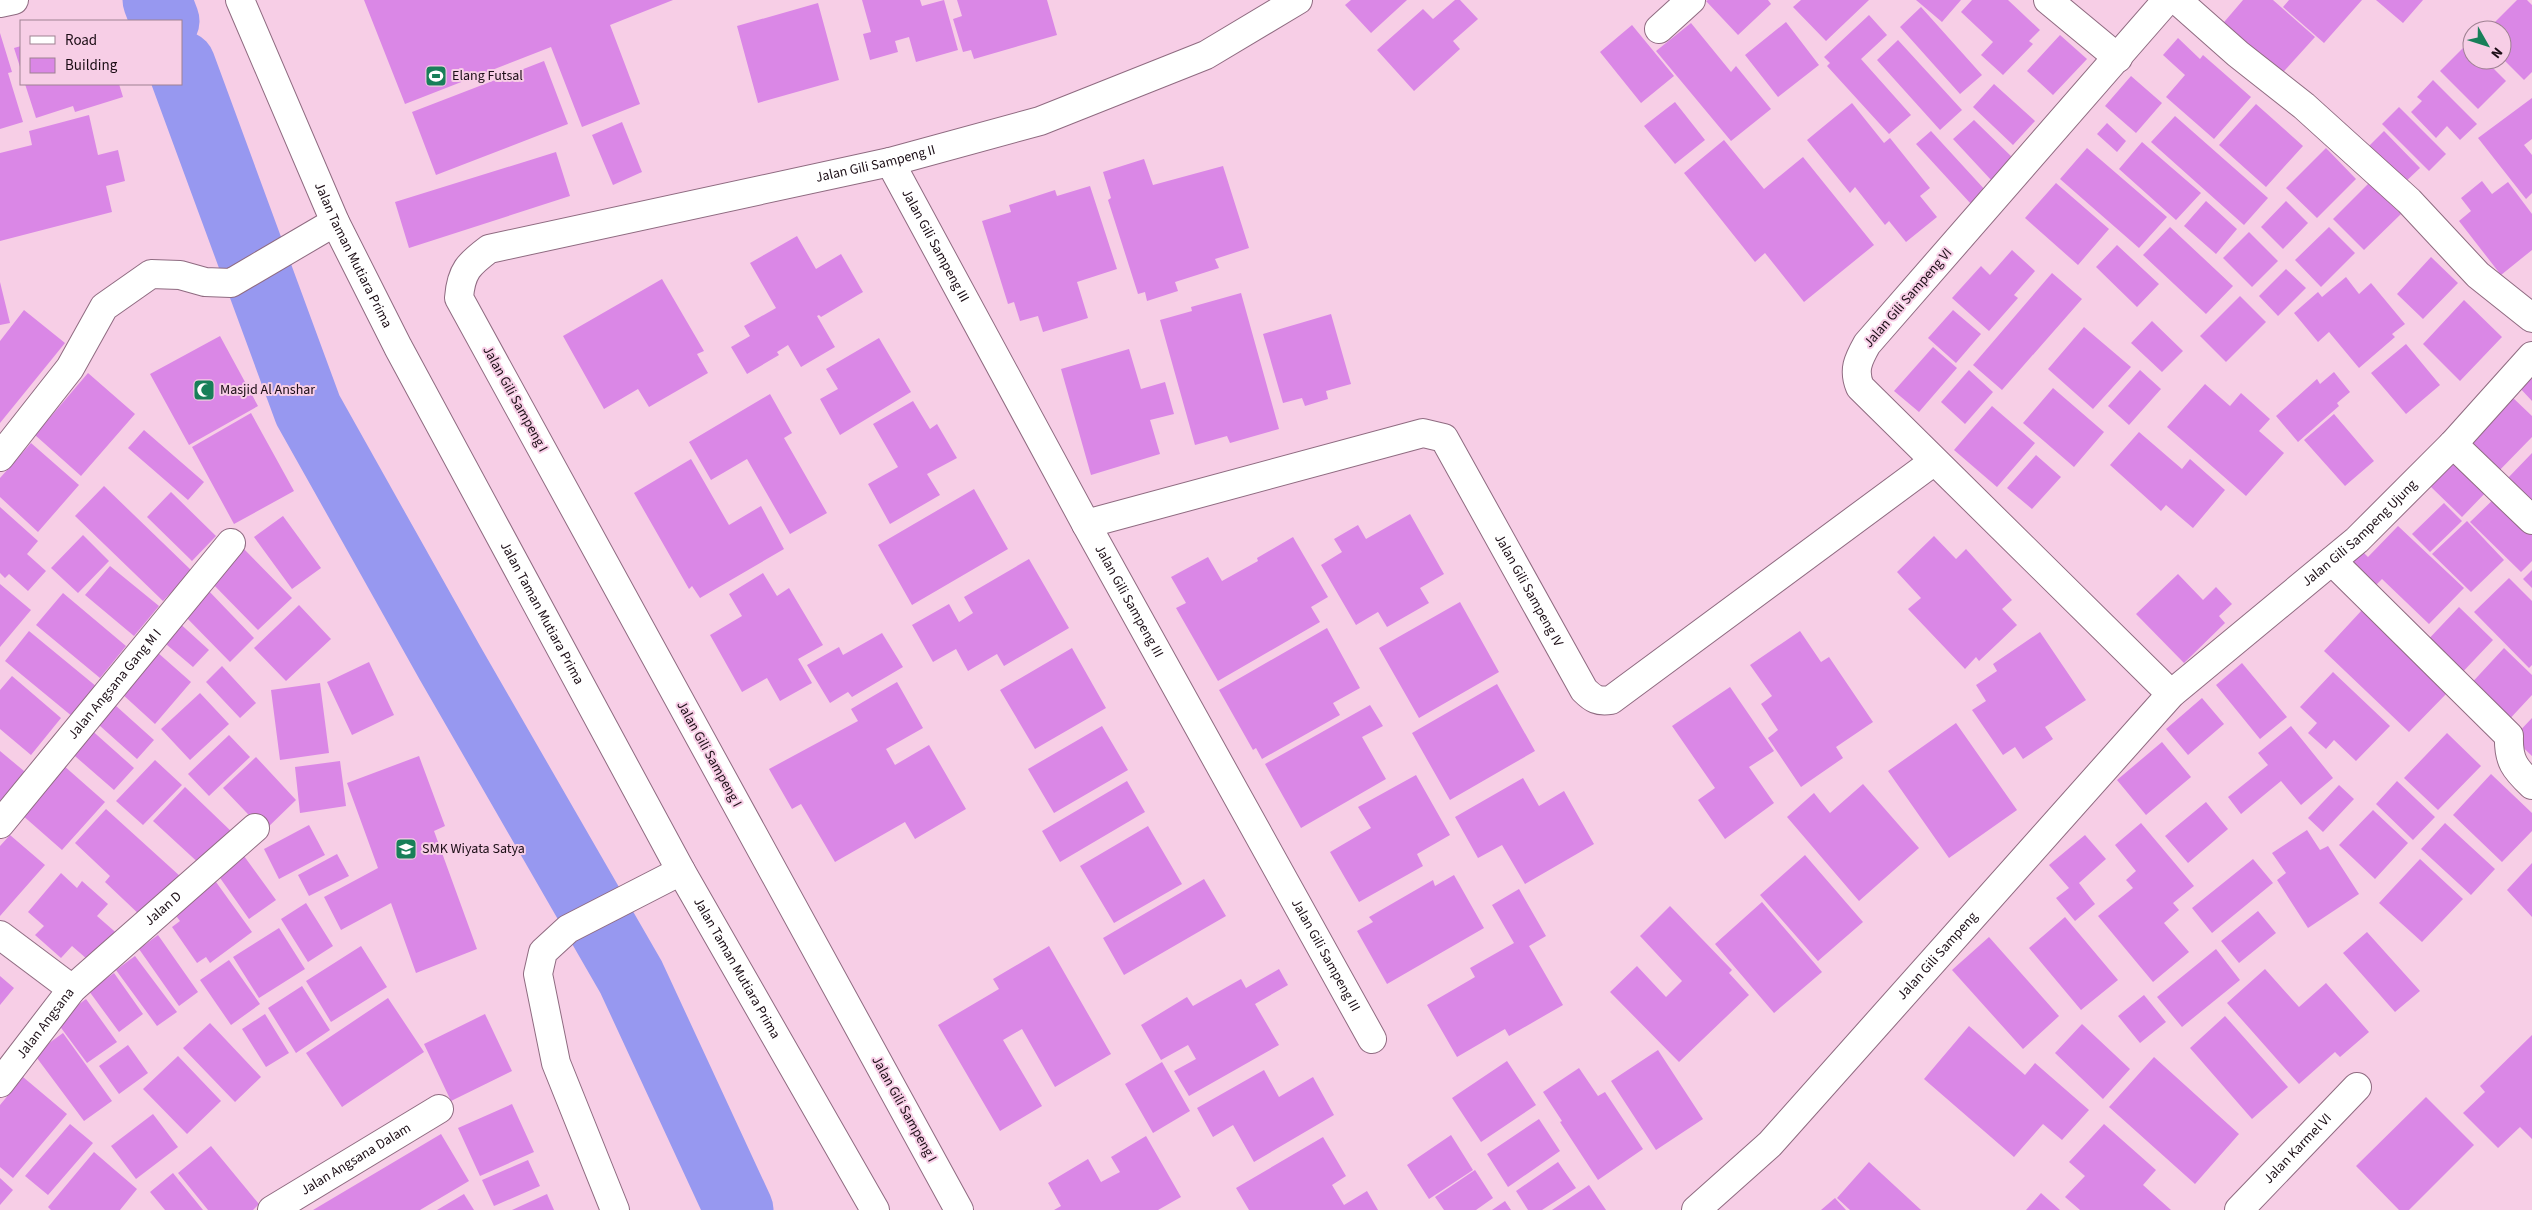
<svg xmlns="http://www.w3.org/2000/svg" width="2532" height="1210" viewBox="0 0 2532 1210" font-family="'Source Sans 3',sans-serif">
	<style>
		.lines { fill: none; stroke-linecap: round; stroke-linejoin: round }
		.river { stroke: #9798f0; stroke-width: 69 }
		.building { fill: #da87e6 }
		.street-casing { stroke: #8f6b81; stroke-width: 30 }
		.street { stroke: #fff; stroke-width: 28 }
		.labels { text-anchor: middle; dominant-baseline: central; stroke-width: 4; stroke-linejoin: round; paint-order: stroke }
		.poi-label { font-size: 14px; fill: #1b0d15; stroke: #f7cee6; text-anchor: start }
		.street-label { font-size: 14px; fill: #1b0d15; stroke: #f7cee6 }
	</style>
	<rect width="100%" height="100%" fill="#f7cee6"/>
	<g class="lines">
		<path class="river" d="M157 0 165 21
			M181 65 308 410 450 663 631 977 739 1210"/>
	</g>
	<path class="building" d="M364 0H673L610 25 640 104 582 127 551 47 405 104Z
		M862 0H920L922 6 944 0 958 50 916 62 909 37 895 41 898 52 870 60 863 34 871 32Z
		M957 0H1047L1057 35 974 59 971 50 963 52 953 19 962 16Z
		M1351 0H1407L1371 33 1345 5Z
		M1455 0H1460L1478 19 1453 41 1460 49 1414 91 1377 50 1423 9 1433 19Z
		M1708 0H1768L1771 4 1738 35 1706 1Z
		M1801 0H1869L1826 41 1793 7Z
		M1916 0H1961L1942 22Z
		M1972 0H2008L2040 30 2029 41 2033 44 2003 75 1981 55 1993 42 1961 12Z
		M2243 0H2273L2315 37 2276 80 2219 28Z
		M2289 0H2362L2324 43 2283 7Z
		M2376 0H2423L2403 23Z
		M2517 0H2527L2532 5V72L2524 80 2502 58V30H2487Z
		M818 3 839 80 758 103 737 26Z
		M1921 7 1982 75 1960 94 1900 27Z
		M1869 15 1887 35 1861 59 1911 115 1889 134 1827 66 1830 63 1824 57Z
		M1786 22 1819 65 1778 97 1745 55Z
		M1691 23 1731 72 1736 66 1771 109 1731 141 1656 51Z
		M1632 25 1674 76 1641 103 1600 52Z
		M0 33 12 72 8 73 23 122 0 129Z
		M2060 35 2087 59 2053 95 2027 71Z
		M2178 38 2200 59 2203 55 2251 97 2214 139 2166 97 2185 75 2163 55Z
		M1898 40 1962 110 1940 130 1877 60Z
		M2468 43 2472 47V60H2485L2506 81 2478 109 2440 71Z
		M21 46V70L14 48Z
		M544 61 568 124 436 175 412 112Z
		M2131 76 2162 103 2136 133 2105 106Z
		M2433 80 2477 124 2460 140 2447 126 2436 138 2411 112 2422 101 2417 97Z
		M25 84H119L123 97 75 112 73 106 36 118Z
		M1994 84 2035 121 2013 145 1973 107Z
		M2532 98V139L2524 145 2532 155V193L2526 199 2478 138Z
		M1675 102 1705 140 1675 164 1644 126Z
		M1852 103 1884 143 1890 138 1930 188 1920 196 1937 217 1906 242 1889 221 1885 225 1855 187 1850 193 1807 140Z
		M2256 104 2303 146 2266 187 2219 145Z
		M2399 107 2446 154 2429 171 2382 124Z
		M89 115 98 155 118 150 125 181 106 186 112 212 0 241V153L32 145 29 131Z
		M2175 116 2268 198 2244 225 2151 142Z
		M1974 120 2015 160 1992 181 1953 139Z
		M622 122 642 172 613 185 592 135Z
		M2107 123 2126 141 2117 152 2097 134Z
		M1931 131 1986 191 1971 204 1916 144Z
		M2384 131 2420 168 2402 185 2366 149Z
		M1724 140 1764 189 1803 157 1874 245 1804 302 1765 253 1755 262 1684 173Z
		M2142 142 2201 193 2176 220 2119 169Z
		M2087 148 2167 217 2139 248 2060 179Z
		M2326 148 2356 179 2317 218 2286 188Z
		M556 152 570 196 409 248 395 202Z
		M1144 159 1153 185 1223 166 1249 248 1215 259 1219 268 1175 282 1178 291 1147 301 1145 292 1138 294 1108 200 1111 198 1103 172Z
		M2482 181 2492 194 2508 182 2532 214V250L2501 275 2459 221 2471 211 2461 198Z
		M2056 183 2109 229 2078 265 2025 218Z
		M2369 183 2401 214 2364 250 2333 219Z
		M1090 186 1117 269 1077 282 1088 318 1043 332 1038 316 1020 321 1014 302 1008 304 982 221 1011 212 1009 205 1055 190 1057 196Z
		M2206 201 2237 229 2216 254 2184 226Z
		M2286 201 2308 223 2283 249 2261 227Z
		M2170 227 2233 286 2206 314 2143 255Z
		M2329 227 2355 253 2321 287 2295 260Z
		M2249 232 2278 261 2252 287 2223 258Z
		M797 236 816 269 841 254 863 292 821 317 819 315 817 316 835 347 801 367 788 345 777 352 779 355 747 374 731 347 750 336 744 326 776 308 750 263Z
		M2117 245 2159 284 2137 307 2096 267Z
		M2012 250 2035 271 2014 295 2018 298 1989 331 1952 298 1981 266 1990 275Z
		M2431 257 2458 283 2423 319 2397 294Z
		M2286 269 2306 288 2278 316 2259 296Z
		M2052 273 2082 299 2002 390 1973 365Z
		M2346 277 2359 294 2371 283 2405 324 2392 334 2395 337 2359 368 2329 332 2318 342 2294 313 2318 292 2322 297Z
		M662 279 704 351 697 354 708 373 649 407 638 389 604 409 563 336Z
		M0 282 10 323 0 325Z
		M1241 293 1279 429 1230 443 1227 436 1195 445 1160 320 1192 311 1191 307Z
		M2240 296 2266 322 2226 362 2200 336Z
		M2464 300 2502 337 2460 381 2423 344Z
		M24 310 65 343 0 423V341Z
		M1953 310 1981 334 1956 363 1928 338Z
		M1331 314 1351 384 1326 391 1328 399 1305 406 1302 398 1283 403 1263 334Z
		M2152 321 2183 351 2162 372 2131 343Z
		M2084 327 2131 367 2093 409 2048 369Z
		M220 336 258 406 189 445 150 374Z
		M879 338 911 392 840 435 820 399 838 389 826 369Z
		M2406 344 2440 385 2406 414 2371 373Z
		M1933 347 1957 368 1919 412 1894 391Z
		M1129 349 1141 389 1165 382 1174 414 1150 420 1160 454 1091 475 1061 369Z
		M1969 370 1993 392 1965 424 1941 402Z
		M2140 370 2161 389 2129 425 2108 406Z
		M2532 371V401L2518 386Z
		M2334 372 2350 392 2337 403 2339 406 2298 442 2276 416 2317 379 2320 384Z
		M88 373 135 414 81 476 35 435Z
		M2205 384 2230 406 2241 393 2270 419 2259 431 2284 453 2246 496 2167 427Z
		M2053 388 2104 432 2074 467 2023 423Z
		M770 394 792 433 784 438 827 513 790 534 747 459 711 480 689 442Z
		M2511 396 2532 416V437L2494 476 2463 445Z
		M913 401 930 429 937 424 957 458 927 474 940 495 890 524 868 484 898 467 873 424Z
		M1992 406 2035 443 1997 487 1954 450Z
		M251 413 294 491 234 524 192 447Z
		M2334 414 2374 461 2345 486 2304 440Z
		M144 430 204 482 188 500 128 448Z
		M2139 432 2182 469 2190 459 2225 490 2193 528 2166 505 2161 511 2110 465Z
		M31 443 79 485 38 532 0 497V478Z
		M2532 453V504L2507 479Z
		M2036 455 2061 477 2032 509 2007 488Z
		M2458 457 2490 488 2462 517 2430 486Z
		M691 459 729 525 761 506 784 549 700 598 692 586 689 589 634 493Z
		M104 486 192 571 163 601 75 516Z
		M974 489 1008 549 912 605 878 545Z
		M171 492 216 536 192 561 147 517Z
		M2500 493 2532 523V561L2521 572 2470 522Z
		M2444 503 2462 521 2430 552 2412 534Z
		M0 507 38 541 27 554 46 571 28 591 9 574 5 578 0 573Z
		M1410 514 1444 574 1420 588 1429 603 1387 627 1378 612 1356 625 1321 565 1342 552 1334 539 1358 525 1366 539Z
		M283 516 321 568 292 589 254 537Z
		M2467 521 2504 560 2471 592 2432 554Z
		M2398 526 2464 588 2429 624 2382 579 2371 590 2344 564 2359 548 2368 557Z
		M83 535 109 561 78 593 51 568Z
		M1934 536 1956 559 1966 549 2012 600 2002 609 2017 625 1979 661 1976 657 1965 669 1908 609 1921 598 1897 572Z
		M1293 537 1328 597 1311 607 1320 622 1218 681 1176 608 1186 603 1171 577 1208 557 1222 581 1258 561 1257 558Z
		M242 547 292 598 258 630 208 579Z
		M1029 559 1069 628 1004 666 997 654 968 671 956 649 933 662 912 625 949 604 959 622 973 613 964 597Z
		M110 566 159 606 134 636 85 595Z
		M2532 570V588L2523 579Z
		M763 573 777 596 789 588 823 645 798 659 812 683 780 701 767 678 742 692 710 635 742 616 729 594Z
		M2178 574 2203 600 2216 587 2232 604 2219 616 2225 623 2184 663 2136 614Z
		M2509 578 2532 601V665L2529 668 2474 612Z
		M0 584 31 610 0 647Z
		M206 588 254 638 230 662 182 613Z
		M63 593 126 646 100 678 36 625Z
		M1460 602 1499 672 1419 718 1379 648Z
		M299 605 331 639 286 681 254 648Z
		M2459 607 2493 640 2457 678 2423 645Z
		M2362 610 2448 692 2409 732 2324 651Z
		M176 620 209 650 193 667 160 639Z
		M1327 628 1360 688 1333 703 1340 715 1262 759 1256 748 1253 750 1219 690Z
		M29 631 97 687 73 717 5 661Z
		M1800 631 1821 662 1829 657 1873 722 1836 747 1843 758 1801 787 1768 738 1778 730 1761 704 1772 696 1750 665Z
		M2040 632 2086 700 2045 727 2053 739 2023 759 2015 747 2003 755 1972 710 1986 701 1976 685 1997 671 1993 664Z
		M882 633 903 667 852 697 848 692 830 703 807 665 839 647 843 655Z
		M1072 648 1106 708 1035 749 1000 690Z
		M2504 648 2532 675V695L2505 724 2467 688Z
		M157 652 191 682 155 724 121 693Z
		M369 662 394 715 352 735 327 682Z
		M2242 663 2287 717 2260 739 2216 685Z
		M222 666 256 703 240 718 206 682Z
		M2333 672 2390 726 2356 761 2334 740 2326 749 2308 733 2317 723 2300 707Z
		M12 676 61 718 31 755 0 729V690Z
		M897 682 923 728 886 749 895 765 929 745 966 809 915 839 905 822 835 862 801 804 792 809 769 769 858 721 851 709Z
		M320 683 329 753 280 760 271 690Z
		M1497 684 1535 751 1450 800 1412 733Z
		M1730 687 1774 751 1749 767 1774 803 1725 839 1698 800 1715 788 1672 726Z
		M200 693 229 724 190 760 161 729Z
		M2202 698 2224 724 2188 755 2166 729Z
		M115 705 154 740 137 759 99 725Z
		M1370 705 1383 726 1362 737 1386 779 1301 828 1265 764Z
		M2532 718V756L2513 738Z
		M1956 723 2017 810 1949 858 1888 771Z
		M1102 726 1128 770 1054 813 1028 769Z
		M2291 726 2333 778 2301 805 2281 781 2241 814 2228 797 2268 765 2258 753Z
		M88 727 134 768 114 790 68 750Z
		M2447 733 2481 766 2438 810 2404 778Z
		M229 735 250 757 209 796 188 774Z
		M2162 742 2191 777 2146 815 2117 780Z
		M0 751 30 776 0 812Z
		M419 756 445 826 434 831 477 949 416 973 391 903 341 930 324 897 378 868 347 783Z
		M256 757 296 800 264 831 223 788Z
		M155 760 182 785 143 825 116 801Z
		M340 761 346 806 300 813 295 767Z
		M63 765 105 802 62 850 21 814Z
		M2491 774 2532 813V831L2502 862 2453 815Z
		M1416 775 1450 835 1417 854 1423 866 1359 902 1330 852 1371 828 1358 807Z
		M1523 778 1539 806 1564 791 1594 844 1525 884 1502 845 1478 858 1455 817Z
		M1127 781 1145 812 1060 862 1042 831Z
		M2397 781 2435 817 2413 840 2376 804Z
		M1863 784 1919 848 1859 901 1787 817 1814 793 1830 813Z
		M2339 785 2354 799 2323 832 2308 818Z
		M185 787 234 834 203 867 153 821Z
		M2206 802 2228 829 2188 863 2165 836Z
		M106 809 181 877 142 917 105 882 110 876 75 843Z
		M2373 810 2408 843 2375 879 2339 845Z
		M2141 823 2194 886 2173 903 2179 910 2164 923 2189 952 2153 982 2098 916 2133 888 2126 880 2136 871 2115 845Z
		M2445 823 2495 869 2471 895 2421 849Z
		M309 825 325 855 279 879 264 849Z
		M1148 826 1182 884 1114 923 1080 866Z
		M2307 830 2320 850 2328 846 2359 894 2308 928 2277 880 2286 873 2272 853Z
		M10 835 45 865 0 916V846Z
		M2085 835 2106 859 2079 883 2095 904 2075 921 2056 898 2069 888 2049 865Z
		M337 854 349 876 309 896 298 875Z
		M1805 855 1863 922 1818 961 1760 895Z
		M244 856 276 900 249 919 218 875Z
		M2253 859 2273 883 2212 933 2192 908Z
		M2420 859 2463 899 2422 942 2379 903Z
		M2532 863V917L2507 890Z
		M61 873 77 888 82 881 108 904 97 916 121 937 95 966 72 946 61 958 35 935 44 926 28 912Z
		M1454 875 1484 928 1387 984 1357 931 1373 922 1369 917 1433 880 1435 886Z
		M1204 879 1226 916 1124 975 1103 938Z
		M216 882 252 932 210 963 206 957 197 963 172 927 180 921 174 913Z
		M1519 889 1546 936 1529 946 1563 1005 1509 1036 1505 1029 1457 1057 1427 1005 1475 977 1470 968 1514 943 1492 905Z
		M1762 902 1822 972 1774 1013 1715 944Z
		M306 903 333 946 308 962 281 919Z
		M1670 906 1732 970 1729 973 1749 995 1679 1062 1610 992 1637 966 1666 997 1682 981 1640 936Z
		M2258 911 2276 933 2239 963 2221 941Z
		M2065 917 2118 980 2081 1010 2029 948Z
		M279 928 305 969 259 998 233 957Z
		M2367 932 2420 991 2395 1012 2343 953Z
		M158 935 198 992 179 1006 139 949Z
		M1989 937 2059 1016 2023 1049 1952 970Z
		M361 946 387 987 331 1022 306 981Z
		M1049 946 1111 1054 1055 1087 1022 1029 1003 1040 1042 1106 1000 1131 938 1025 999 989 993 979Z
		M2216 949 2240 980 2182 1027 2157 997Z
		M135 956 177 1012 157 1026 116 970Z
		M229 960 260 1004 231 1025 200 980Z
		M1279 969 1288 985 1255 1004 1279 1045 1189 1096 1174 1071 1196 1059 1188 1045 1161 1060 1141 1025 1187 997 1193 1006 1241 979 1246 988Z
		M2265 969 2299 1007 2326 983 2369 1032 2340 1057 2335 1052 2299 1084 2227 1003Z
		M114 973 143 1014 119 1032 89 991Z
		M0 976 14 988 0 1005Z
		M302 986 330 1030 296 1053 268 1008Z
		M2144 995 2166 1022 2140 1043 2118 1016Z
		M388 998 424 1052 342 1107 306 1053Z
		M86 999 117 1042 87 1063 56 1021Z
		M265 1014 289 1053 266 1067 242 1029Z
		M485 1014 512 1071 451 1101 424 1044Z
		M2225 1016 2288 1087 2252 1119 2190 1048Z
		M210 1023 261 1077 235 1102 183 1048Z
		M2082 1024 2130 1069 2103 1099 2055 1053Z
		M1969 1026 2025 1075 2035 1063 2089 1110 2062 1140 2043 1124 2014 1157 1924 1079Z
		M63 1033 112 1101 84 1121 34 1054Z
		M2532 1035V1139L2520 1127 2498 1148 2463 1113 2485 1092 2480 1086Z
		M128 1045 148 1073 119 1094 99 1066Z
		M1658 1050 1703 1119 1656 1150 1611 1081Z
		M178 1056 221 1101 187 1134 143 1089Z
		M2154 1057 2239 1134 2195 1184 2109 1107Z
		M1507 1061 1536 1105 1481 1142 1452 1098Z
		M1162 1062 1190 1111 1153 1133 1125 1084Z
		M1579 1068 1598 1096 1605 1092 1643 1149 1598 1180 1560 1122 1562 1121 1543 1092Z
		M1264 1070 1279 1097 1313 1077 1334 1115 1254 1162 1233 1125 1213 1137 1197 1108Z
		M23 1077 67 1114 13 1178 0 1167V1105Z
		M2426 1097 2474 1145 2409 1210H2399L2356 1166Z
		M512 1104 534 1152 480 1176 458 1128Z
		M153 1114 178 1147 136 1179 111 1146Z
		M1539 1119 1560 1151 1508 1187 1487 1154Z
		M70 1124 93 1143 48 1195 25 1176Z
		M2104 1124 2156 1170 2143 1185 2171 1210H2080L2065 1197 2085 1176 2069 1162Z
		M441 1134 469 1181 420 1210H313Z
		M1451 1135 1473 1170 1429 1199 1407 1165Z
		M1146 1136 1181 1197 1158 1210H1054L1061 1206 1048 1183 1088 1159 1101 1182 1120 1172 1111 1157Z
		M1323 1137 1346 1176 1332 1185 1344 1205 1367 1191 1378 1210H1249L1236 1188Z
		M211 1146 259 1204 253 1210H208L178 1173Z
		M94 1152 137 1189 120 1210H51L48 1207Z
		M528 1160 540 1186 494 1206 482 1180Z
		M1558 1162 1576 1188 1542 1210H1528L1516 1191Z
		M1869 1162 1921 1210H1850L1837 1198Z
		M1475 1170 1493 1198 1476 1210H1444L1435 1197Z
		M173 1173 203 1210H165L150 1192Z
		M0 1178 13 1190 0 1205Z
		M1589 1185 1606 1210H1552Z
		M2041 1193 2060 1210H2026Z
		M464 1194 474 1210H437Z
		M547 1194 554 1210H512Z
		M1835 1198 1846 1210H1821Z
		M1505 1201 1511 1210H1492Z"/>
	<g class="lines">
		<g class="street-casing">
			<g id="street">
				<path id="s1" d="M240 0 335 222 398 347 681 871 875 1210"/>
				<path d="M2048 0 2118 58"/>
				<path d="M2167 0 1867 344C1858 360 1853 370 1860 387L2171 694"/>
				<path d="M2177 0 2238 54 2304 106 2409 201 2478 275 2532 318"/>
				<path d="M0 3 14 0"/>
				<path d="M1659 29 1691 0"/>
				<path id="s2" d="M890 162 1086 524 1372 1039"/>
				<path d="M2453 444 2532 520"/>
				<path d="M0 457 70 368 104 307 151 274 180 275 205 282 231 283 335 222"/>
				<path id="s3" d="M1086 524 1423 433 1444 438 1584 690C1593 699 1598 702 1611 700L1933 462"/>
				<path d="M2332 561 2509 736C2508 761 2515 769 2532 785"/>
				<path id="s4" d="M0 824 231 543"/>
				<path d="M0 935 72 989"/>
				<path id="s5" d="M0 1083 72 989 255 828"/>
				<path id="s6" d="M272 1210 439 1109"/>
				<path d="M615 1210 556 1063 538 974 543 952 568 929 681 871"/>
				<path id="s7" d="M959 1210 459 298C461 271 469 264 489 249L890 162 1040 121 1206 55 1298 0"/>
				<path id="s8" d="M1696 1210 1770 1144 2171 694 2357 540 2453 444 2532 356"/>
				<path id="s9" d="M2239 1210 2357 1087"/>
			</g>
		</g>
		<use href="#street" class="street"/>
	</g>
	<defs>
		<g id="stadium-square" transform="scale(1.125)"><rect x="-9" y="-9" width="18" height="18" rx="4" fill="#187f59" stroke="#f7cee6"/><path d="M0-5a6.5 5 0 1 0 0 10a6.5 5 0 1 0 0-10ZM-3.5-1.8h7v3.6h-7Z" fill="#fff"/></g>
		<g id="mosque-square" transform="scale(1.125)"><rect x="-9" y="-9" width="18" height="18" rx="4" fill="#187f59" stroke="#f7cee6"/><path d="M3.5-4.9A6 6 0 1 0 3.5 4.9A5 5 0 1 1 3.5-4.9Z" fill="#fff"/></g>
		<g id="school-square" transform="scale(1.125)"><rect x="-9" y="-9" width="18" height="18" rx="4" fill="#187f59" stroke="#f7cee6"/><path d="M0-5L7-2L0 1L-7-2ZM-4 1L0 2.5L4 1V4Q0 6-4 4Z" fill="#fff"/></g>
	</defs>
	<g fill-rule="evenodd">
		<use href="#stadium-square" x="436" y="76"/>
		<use href="#mosque-square" x="204" y="390"/>
		<use href="#school-square" x="406" y="849"/>
	</g>
	<g class="labels">
		<g class="poi-label">
			<text x="452" y="76">Elang Futsal</text>
			<text x="220" y="390">Masjid Al Anshar</text>
			<text x="422" y="849">SMK Wiyata Satya</text>
		</g>
		<g class="street-label">
			<text stroke="none"><textPath href="#s7" startOffset="1496">Jalan Gili Sampeng II</textPath></text>
			<text stroke="none"><textPath href="#s2" startOffset="95">Jalan Gili Sampeng III</textPath></text>
			<text stroke="none"><textPath href="#s1" startOffset="279">Jalan Taman Mutiara Prima</textPath></text>
			<text transform="translate(1908 298) rotate(-49)">Jalan Gili Sampeng VI</text>
			<text transform="translate(515 399) rotate(61)">Jalan Gili Sampeng I</text>
			<text stroke="none"><textPath href="#s8" startOffset="950">Jalan Gili Sampeng Ujung</textPath></text>
			<text stroke="none"><textPath href="#s3" startOffset="545">Jalan Gili Sampeng IV</textPath></text>
			<text stroke="none"><textPath href="#s2" startOffset="500">Jalan Gili Sampeng III</textPath></text>
			<text stroke="none"><textPath href="#s1" startOffset="684">Jalan Taman Mutiara Prima</textPath></text>
			<text stroke="none"><textPath href="#s4" startOffset="181">Jalan Angsana Gang M I</textPath></text>
			<text transform="translate(709 754) rotate(61)">Jalan Gili Sampeng I</text>
			<text stroke="none"><textPath href="#s5" startOffset="240">Jalan D</textPath></text>
			<text stroke="none"><textPath href="#s2" startOffset="905">Jalan Gili Sampeng III</textPath></text>
			<text stroke="none"><textPath href="#s8" startOffset="351">Jalan Gili Sampeng</textPath></text>
			<text stroke="none"><textPath href="#s1" startOffset="1089">Jalan Taman Mutiara Prima</textPath></text>
			<text stroke="none"><textPath href="#s5" startOffset="75">Jalan Angsana</textPath></text>
			<text transform="translate(904 1109) rotate(61)">Jalan Gili Sampeng I</text>
			<text stroke="none"><textPath href="#s9" startOffset="85">Jalan Karmel VI</textPath></text>
			<text stroke="none"><textPath href="#s6" startOffset="98">Jalan Angsana Dalam</textPath></text>
		</g>
	</g>
	<rect x="20" y="20" width="162" height="65" fill="#f7cee6" stroke="#9f8192"/>
	<rect x="30" y="36" width="25" height="8" fill="#ffffff" stroke="#9f8192"/>
	<text x="65" y="45" font-size="15" fill="#1b0d15">Road</text>
	<rect x="30" y="58" width="25" height="15" fill="#da87e6" stroke="#9f8192"/>
	<text x="65" y="70" font-size="15" fill="#1b0d15">Building</text>
	<g transform="translate(2487 45) rotate(129)"><circle r="24" fill="#f7cee6" stroke="#9f8192"/>
	<path d="M0-4L9 19L0 12L-9 19Z" fill="#187f59"/>
	<text y="-8" font-size="14" font-weight="bold" text-anchor="middle" fill="#1b0d15">N</text>
	</g>
</svg>
